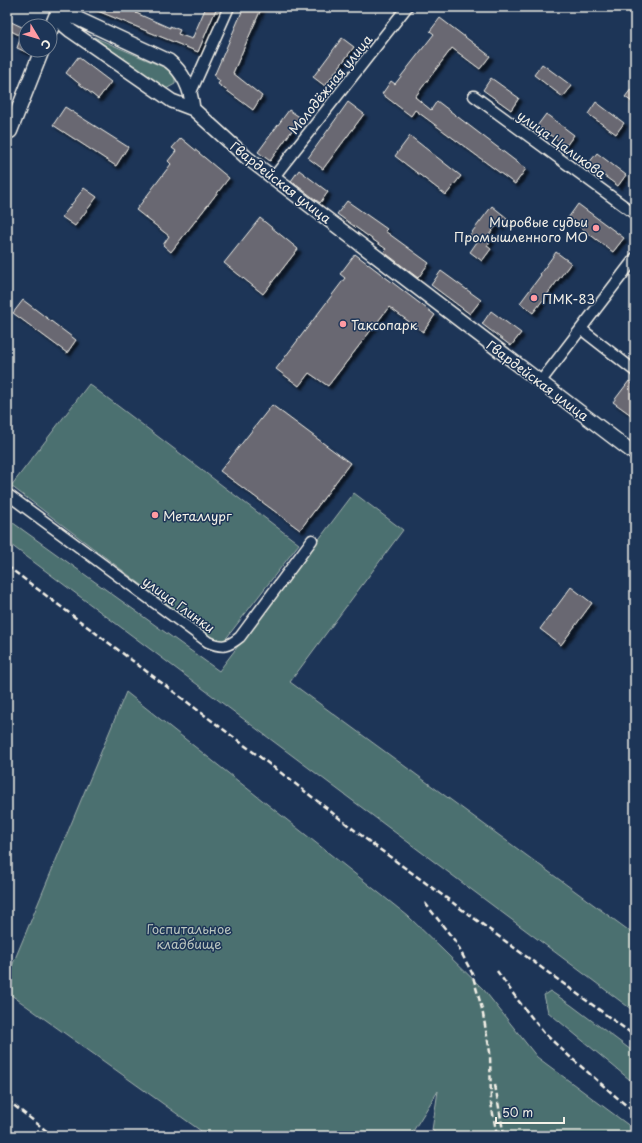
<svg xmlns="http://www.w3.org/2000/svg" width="642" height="1143" viewBox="0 0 642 1143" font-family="'Playpen Sans',sans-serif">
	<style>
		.green { fill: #4c6f70; stroke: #a0b0ac }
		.building { fill: #696872; stroke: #f4f1e8; filter: url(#shadow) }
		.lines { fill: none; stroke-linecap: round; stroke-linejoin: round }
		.minor-casing { stroke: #f4f1e8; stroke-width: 13 }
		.tertiary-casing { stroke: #f4f1e8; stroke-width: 16 }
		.secondary-casing { stroke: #f4f1e8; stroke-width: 17 }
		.minor { stroke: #1d3557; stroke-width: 10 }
		.tertiary { stroke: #1d3557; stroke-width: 13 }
		.secondary { stroke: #1d3557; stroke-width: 14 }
		.rail { stroke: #f4f1e8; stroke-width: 2.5; stroke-dasharray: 6 3; stroke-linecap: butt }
		.poi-dot { fill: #ff9aa2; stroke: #1d3557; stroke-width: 1.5 }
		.labels { text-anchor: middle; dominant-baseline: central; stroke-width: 3; stroke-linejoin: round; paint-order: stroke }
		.street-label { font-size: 13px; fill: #f4f1e8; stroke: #1d3557 }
		.poi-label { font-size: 13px; fill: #f4f1e8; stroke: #1d3557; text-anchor: start }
		.park-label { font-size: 13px; fill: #b9c4be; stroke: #1d3557 }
	</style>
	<defs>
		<filter id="shadow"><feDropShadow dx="3.5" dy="3.5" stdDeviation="1" flood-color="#0009"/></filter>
	</defs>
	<rect width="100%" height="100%" fill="#1d3557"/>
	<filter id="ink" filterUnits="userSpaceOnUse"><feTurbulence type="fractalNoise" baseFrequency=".025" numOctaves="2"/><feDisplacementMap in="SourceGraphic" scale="8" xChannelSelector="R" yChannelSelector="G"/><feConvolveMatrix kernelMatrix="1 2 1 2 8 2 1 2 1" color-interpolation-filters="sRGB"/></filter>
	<g filter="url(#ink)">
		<path class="green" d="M94 37 175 72V84L164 90Z
			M89 384 299 544 221 645 11 486Z
			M354 493 403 530 290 682 635 935V1012L7 542V524L9 520 219 671Z
			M126 692 408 916 484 990 537 1057 635 1130V1136H439L432 1130 438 1091 410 1136H208L7 992V978Z
			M550 991 571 1005 635 1053V1084L548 1012 544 995Z"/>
		<path class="building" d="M88 7H119L126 10 127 7H131L138 10 136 13 170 28V26L180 30 178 34 192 39 206 7H217L198 52Z
			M244 7H262L233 73 262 96 253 110 218 84 220 81 214 76Z
			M440 18 490 56 480 69 452 48 415 97 431 110 437 101 526 169 515 184 415 110 411 116 382 94 391 81 395 84 434 34 430 31Z
			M7 20 24 28 26 26V52L17 48 21 36 7 29Z
			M342 38 354 47 325 86 313 77Z
			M78 57 111 82 98 99 66 73Z
			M542 64 572 86 563 97 534 75Z
			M491 78 519 98 511 110 483 90Z
			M635 84V104L625 97Z
			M348 102 364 114 323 169 308 158Z
			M596 102 624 123 616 134 588 114Z
			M65 107 128 147 116 166 53 125Z
			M289 110 301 118 270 161 258 152Z
			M546 114 574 135 566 146 537 126Z
			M410 136 461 176 446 195 395 156Z
			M181 138 229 178 171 252 163 245 169 236 136 210 171 164 168 161 176 151 172 148Z
			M597 153 626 175 618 186 588 164Z
			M299 170 328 192 320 203 291 181Z
			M84 188 97 197 75 226 62 217Z
			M347 201 387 229 385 231 429 263 418 278 384 252 386 249 337 214Z
			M578 204 624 238 613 252 568 218Z
			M492 206 507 218 500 227 497 225 488 236 492 239 487 246 491 249 482 261 470 252 477 242 469 236Z
			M260 218 298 249 263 294 224 263Z
			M556 252 571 263 533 313 520 303 541 275 540 274Z
			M355 254 435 315 423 332 389 307 328 386 309 373 299 386 276 369 345 278 340 274Z
			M441 271 481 300 470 314 431 285Z
			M23 300 76 340 67 353 13 313Z
			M491 311 521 333 511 346 482 324Z
			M629 381 635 386V409L631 415 613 402Z
			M272 405 350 463 300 530 220 471Z
			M571 587 592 603 561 645 540 629Z"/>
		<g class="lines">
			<g class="minor-casing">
				<path id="minor" d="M191 92 229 7
					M474 96 635 214
					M273 178 407 7
					M581 329 635 371
					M541 381 635 258
					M7 494 208 642C222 648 228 647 240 637L312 540"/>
			</g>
			<g class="tertiary-casing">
				<path id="tertiary" d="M59 10 65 26 71 31 172 101 193 109 246 157 635 454
					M59 10 169 61C184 73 191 89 193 109"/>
			</g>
			<g class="secondary-casing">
				<path id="secondary" d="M50 31 60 7
					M7 131H10L42 50"/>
			</g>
			<use href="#minor" class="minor"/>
			<use href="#tertiary" class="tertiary"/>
			<use href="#secondary" class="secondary"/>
			<path class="rail" d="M7 566 293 782 371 843 635 1036
				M425 903 455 941 472 973 482 1009 490 1052 491 1103 497 1136
				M497 971 517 999 544 1033 569 1056 635 1113
				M495 1085 504 1136
				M7 1100 53 1136"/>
		</g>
	</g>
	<g class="poi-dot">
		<circle cx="596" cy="228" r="4"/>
		<circle cx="534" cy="298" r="4"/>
		<circle cx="343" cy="324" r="4"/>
		<circle cx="155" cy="515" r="4"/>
	</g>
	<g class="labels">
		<g class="street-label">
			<text transform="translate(330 84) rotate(-51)">Молодёжная улица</text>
			<text transform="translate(562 144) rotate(36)">улица Цаликова</text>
			<text transform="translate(281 182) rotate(38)">Гвардейская улица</text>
			<text transform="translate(538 380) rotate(37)">Гвардейская улица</text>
			<text transform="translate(179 604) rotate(36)">улица Глинки</text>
		</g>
		<g class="poi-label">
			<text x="588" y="221" text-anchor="end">Мировые судьи<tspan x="588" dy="15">Промышленного МО</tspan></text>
			<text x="542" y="298">ПМК-83</text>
			<text x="351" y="324">Таксопарк</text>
			<text x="163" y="515">Металлург</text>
		</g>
		<g class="park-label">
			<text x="189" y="928">Госпитальное<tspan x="189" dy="15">кладбище</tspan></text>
		</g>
	</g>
	<rect width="642" height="1143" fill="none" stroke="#1d3557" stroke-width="24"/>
	<rect x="12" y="12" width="618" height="1119" fill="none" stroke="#f4f1e8" stroke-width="1.5" filter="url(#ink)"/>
	<g transform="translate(38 38) rotate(128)"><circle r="19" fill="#1d3557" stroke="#738091"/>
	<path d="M0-3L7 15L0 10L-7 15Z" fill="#ff9aa2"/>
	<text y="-6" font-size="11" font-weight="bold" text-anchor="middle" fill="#f4f1e8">С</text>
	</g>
	<path d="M496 1117v6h68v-6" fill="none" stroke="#f4f1e8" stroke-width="2"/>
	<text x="502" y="1117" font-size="12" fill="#f4f1e8" stroke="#1d3557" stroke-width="3" paint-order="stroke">50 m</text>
</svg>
